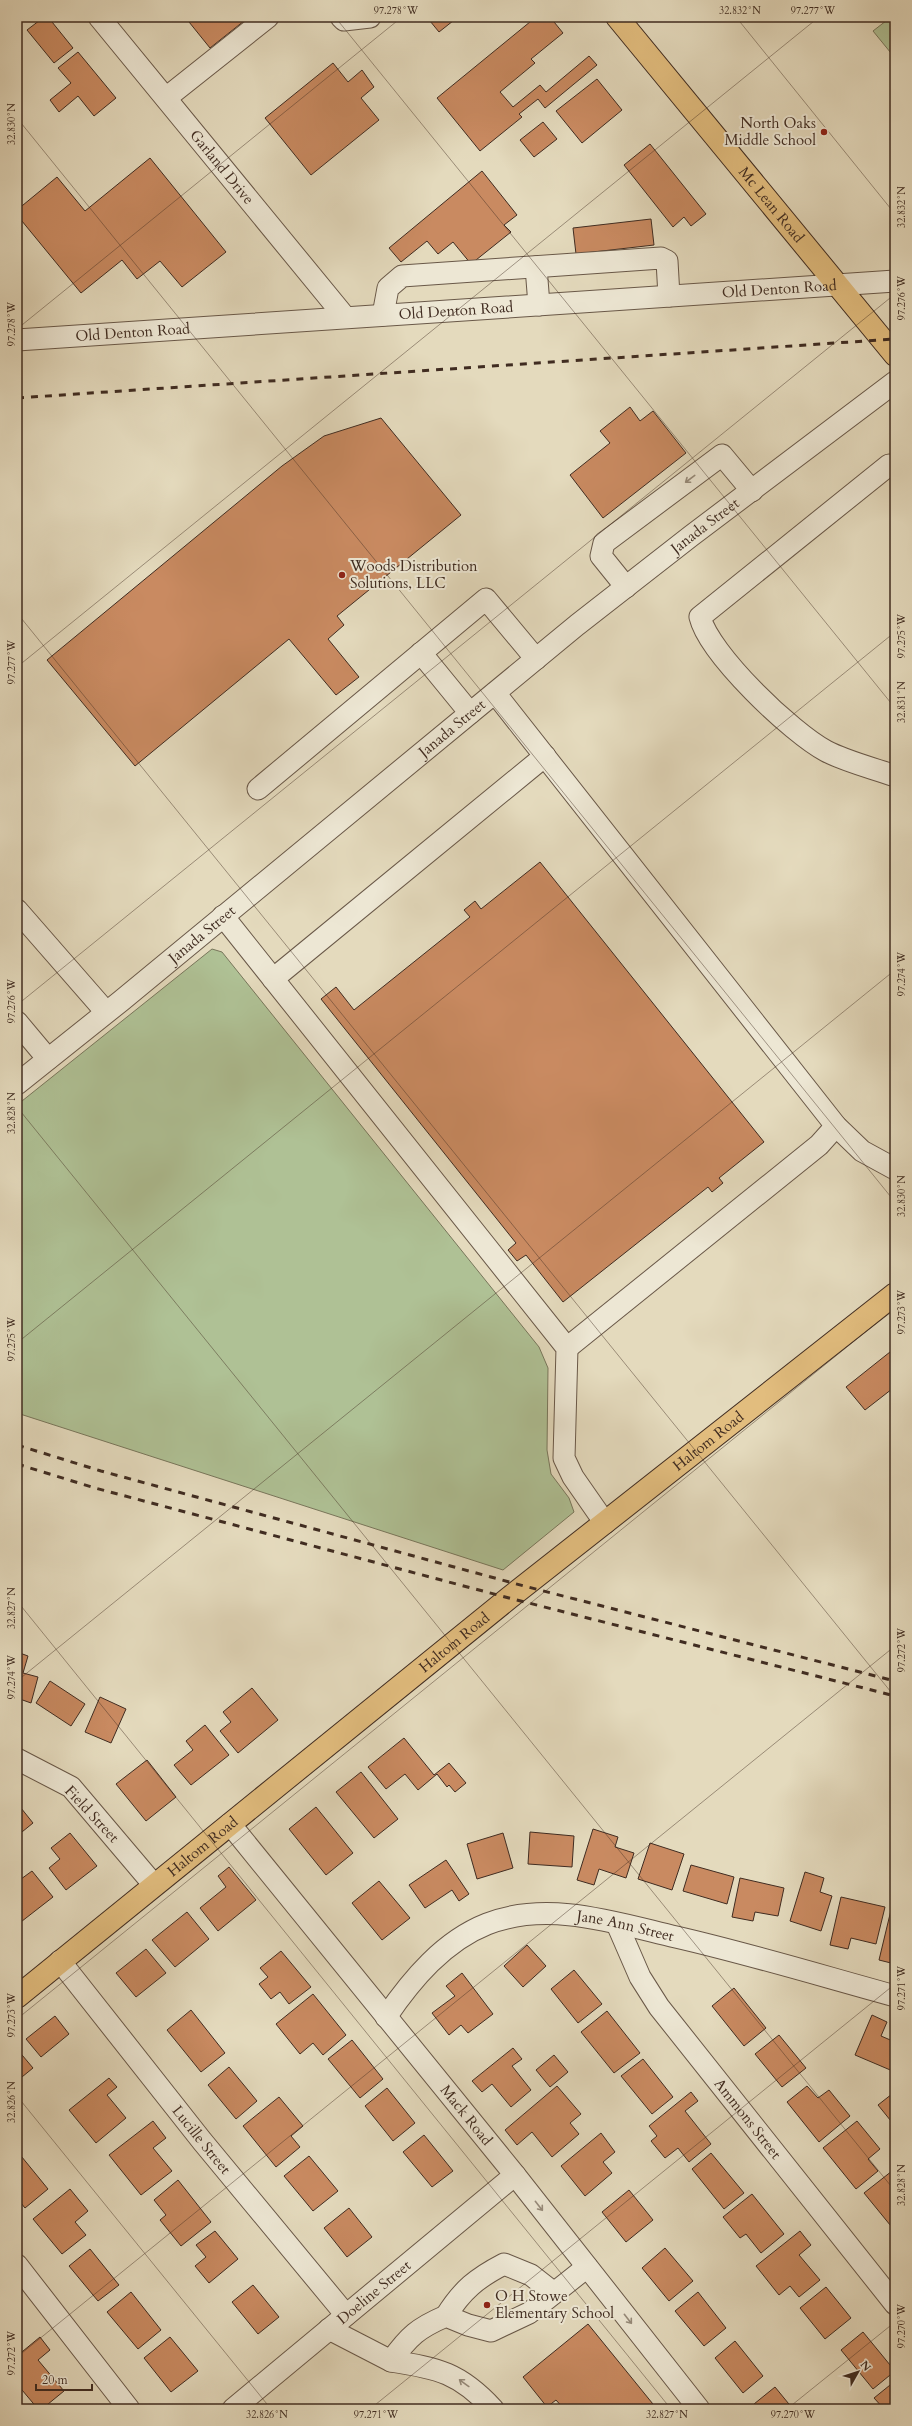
<svg xmlns="http://www.w3.org/2000/svg" width="912" height="2426" viewBox="0 0 912 2426" font-family="Cardo,serif">
	<style>
		.green { fill: #afc195; stroke: #78765b }
		.building { fill: #c98a61; stroke: #402c21 }
		.lines { fill: none; stroke-linecap: round; stroke-linejoin: round }
		.minor-casing { stroke: #695848; stroke-width: 23 }
		.major-casing { stroke: #402c21; stroke-width: 24 }
		.minor { stroke: #ede7d4; stroke-width: 21 }
		.major { stroke: #e2bd7e; stroke-width: 22 }
		.rail { stroke: #402c21; stroke-width: 3; stroke-dasharray: 7 7; stroke-linecap: butt }
		.oneway { stroke: #968a7a }
		.ticks { fill: none; stroke: #402c21; stroke-width: 1; stroke-opacity: 0.45 }
		.poi-dot { fill: #8f2418; stroke: #ede7d4; stroke-width: 1.5 }
		.labels { text-anchor: middle; dominant-baseline: central; stroke-width: 4; stroke-linejoin: round; paint-order: stroke }
		.poi-label { font-size: 15px; fill: #402c21; stroke: #ede7d4; text-anchor: start }
		.street-label { font-size: 15px; fill: #402c21; stroke: #ede7d4 }
		.neatline { fill: none; stroke: #402c21; stroke-width: 1.5 }
		.ticks-label { font-size: 10px; text-anchor: middle; fill: #402c21 }
	</style>
	<rect width="100%" height="100%" fill="#e4dabd"/>
	<filter id="stains"><feTurbulence type="fractalNoise" baseFrequency=".005" numOctaves="4"/><feColorMatrix values="0 0 0 0 .2 0 0 0 0 .09 0 0 0 0 .02 0 0 0 .5 -.17"/></filter>
	<radialGradient id="worn" r=".72"><stop offset=".6" stop-color="#630" stop-opacity="0"/><stop offset="1" stop-color="#630" stop-opacity=".3"/></radialGradient>
	<path class="green" d="M891 17H895V58L873 31Z
		M212 949 222 952 539 1347 548 1368 547 1450 551 1474 569 1498 574 1512 503 1570 17 1413V1105Z"/>
	<path class="building" d="M44 17H48L73 48 54 63 27 30Z
		M185 17H249L210 48Z
		M436 17H458L439 32 430 21Z
		M536 17H550L563 33 531 59 535 63 500 92 513 107 540 85 546 92 589 56 597 65 545 108 538 99 519 114 522 117 480 151 437 98Z
		M78 52 116 98 94 116 78 96 59 112 50 100 71 83 58 68Z
		M333 63 348 82 362 70 374 87 361 98 379 120 311 175 265 118Z
		M597 79 622 110 582 143 556 111Z
		M543 122 557 139 534 157 520 140Z
		M650 144 706 214 691 226 684 217 673 227 624 165Z
		M150 158 226 252 182 287 160 261 137 279 122 260 81 293 17 215V210L57 177 85 211Z
		M482 171 517 215 504 225 511 232 471 264 453 242 438 254 427 241 401 262 389 248Z
		M651 219 654 245 576 254 573 228Z
		M630 407 640 421 653 411 686 453 603 518 570 475 610 443 600 431Z
		M381 418 461 515 337 616 344 625 328 639 359 677 336 695 289 639 135 766 47 660 282 466 324 436Z
		M540 862 764 1142 719 1178 723 1183 712 1192 708 1187 563 1302 526 1255 517 1261 508 1250 516 1243 321 999 336 987 354 1010 470 917 464 910 475 901 481 909Z
		M895 1348V1393L892 1389 865 1410 846 1387Z
		M17 1652 28 1656 23 1673 38 1677 31 1703 17 1698Z
		M50 1681 85 1704 71 1726 36 1703Z
		M252 1688 278 1720 238 1753 220 1731 231 1722 223 1712Z
		M100 1697 126 1709 111 1743 85 1732Z
		M205 1725 229 1755 191 1785 174 1765 193 1750 186 1741Z
		M404 1738 434 1775 449 1763 466 1783 455 1792 449 1785 447 1787 437 1774 418 1790 405 1774 386 1789 368 1767Z
		M147 1760 176 1797 146 1821 116 1784Z
		M361 1772 398 1819 374 1838 336 1792Z
		M17 1803 33 1823 17 1836Z
		M316 1807 353 1853 326 1875 289 1829Z
		M593 1829 618 1837 615 1847 634 1853 626 1878 599 1869 594 1885 577 1880Z
		M530 1832 574 1836 572 1867 528 1864Z
		M70 1833 97 1866 66 1890 49 1868 60 1859 51 1848Z
		M503 1833 513 1868 477 1879 467 1844Z
		M650 1843 684 1854 672 1890 638 1879Z
		M446 1860 469 1894 459 1901 452 1890 425 1908 409 1885Z
		M691 1865 734 1877 727 1904 683 1891Z
		M229 1867 256 1900 218 1931 200 1908 226 1887 218 1876Z
		M32 1871 53 1897 17 1925V1882Z
		M805 1872 824 1878 820 1892 832 1896 821 1931 790 1921Z
		M740 1878 784 1888 778 1916 755 1912 753 1921 732 1917Z
		M379 1881 410 1918 382 1940 352 1903Z
		M841 1897 885 1907 876 1944 851 1938 848 1949 830 1945Z
		M891 1910 895 1911V1964L879 1960Z
		M187 1912 209 1939 175 1967 152 1940Z
		M527 1945 546 1966 523 1987 504 1966Z
		M146 1949 166 1973 136 1997 116 1973Z
		M281 1951 311 1987 289 2004 280 1992 271 1999 259 1984 268 1977 260 1968Z
		M574 1970 602 2004 578 2023 551 1989Z
		M462 1973 493 2014 468 2033 461 2025 449 2035 432 2013 455 1996 446 1986Z
		M734 1988 766 2028 744 2046 712 2006Z
		M313 1994 346 2035 323 2055 313 2043 300 2054 276 2024Z
		M191 2010 225 2053 201 2072 167 2030Z
		M607 2011 640 2053 614 2073 581 2032Z
		M872 2015 887 2022 881 2036 895 2042V2072L855 2055Z
		M55 2016 69 2034 41 2057 26 2039Z
		M779 2035 806 2068 782 2087 755 2054Z
		M352 2040 383 2079 360 2098 328 2059Z
		M513 2048 522 2059 512 2066 531 2090 511 2107 492 2084 482 2092 472 2081Z
		M17 2049 33 2068 17 2081Z
		M554 2055 568 2072 550 2087 536 2070Z
		M643 2059 673 2097 652 2114 621 2076Z
		M229 2067 257 2101 236 2119 208 2085Z
		M109 2078 117 2087 107 2095 126 2118 96 2143 69 2110Z
		M557 2086 581 2114 570 2123 579 2134 552 2157 532 2132 517 2145 505 2130Z
		M807 2086 818 2098 829 2090 850 2116 819 2142 787 2102Z
		M387 2088 415 2123 393 2141 365 2106Z
		M691 2092 698 2101 685 2111 711 2144 689 2162 678 2148 665 2158 651 2141 657 2136 649 2126Z
		M892 2094 895 2098V2126L878 2105Z
		M279 2097 303 2126 291 2136 300 2147 276 2167 243 2126Z
		M153 2121 166 2138 153 2148 172 2171 141 2195 109 2155Z
		M857 2121 880 2149 868 2159 878 2171 856 2189 823 2148Z
		M601 2133 615 2152 603 2162 612 2173 585 2196 561 2166Z
		M424 2135 453 2171 432 2187 403 2152Z
		M17 2151 48 2189 25 2208 17 2198Z
		M711 2153 744 2193 724 2209 692 2169Z
		M309 2156 338 2191 313 2211 284 2176Z
		M892 2171 895 2174V2231L864 2193Z
		M178 2180 211 2222 181 2246 160 2220 166 2215 154 2200Z
		M70 2189 88 2211 75 2222 86 2235 62 2254 33 2219Z
		M629 2190 653 2220 626 2242 602 2212Z
		M752 2194 784 2234 761 2253 746 2234 740 2238 723 2217Z
		M349 2208 372 2237 347 2257 324 2228Z
		M215 2231 238 2259 209 2283 195 2266 206 2257 196 2245Z
		M800 2231 811 2245 799 2255 820 2280 799 2297 790 2286 779 2295 756 2266Z
		M665 2248 693 2281 669 2301 642 2268Z
		M90 2249 119 2285 98 2301 69 2266Z
		M253 2285 279 2317 258 2334 232 2302Z
		M826 2287 851 2318 825 2339 800 2308Z
		M131 2292 161 2330 138 2349 107 2312Z
		M698 2292 726 2328 704 2346 675 2311Z
		M588 2324 657 2409H564L556 2400 547 2407 523 2377Z
		M863 2332 895 2371 873 2389 841 2350Z
		M40 2337 50 2350 38 2360 64 2391 42 2409H38L17 2384V2356Z
		M170 2337 198 2371 171 2392 144 2358Z
		M735 2341 763 2376 743 2393 715 2358Z
		M895 2381V2409H884L874 2398Z
		M775 2387 793 2409H757L754 2404Z"/>
	<g class="lines">
		<g class="minor-casing">
			<g id="minor">
				<path id="s1" d="M99 17 345 317"/>
				<path d="M341 17 344 20 370 17"/>
				<path d="M166 98 268 17"/>
				<path d="M536 267 539 305"/>
				<path d="M383 315 388 288 402 276 661 258 667 261 669 296"/>
				<path id="s2" d="M17 340 895 281"/>
				<path d="M895 465H889L700 617C709 654 792 733 826 751 847 762 873 768 895 776"/>
				<path d="M626 587 601 556 604 543 722 455 752 491"/>
				<path d="M421 653 470 713"/>
				<path d="M495 693 836 1126 862 1151 895 1169"/>
				<path d="M258 789 486 599 536 659"/>
				<path d="M17 910 106 1012"/>
				<path d="M223 916 567 1348 564 1458 573 1477 605 1523"/>
				<path d="M273 979 545 756"/>
				<path d="M17 1022 48 1059"/>
				<path id="s3" d="M17 1084 121 1001 577 625 691 536 895 382"/>
				<path d="M567 1348 819 1145 836 1126"/>
				<path d="M17 1759 71 1787 154 1885"/>
				<path id="s4" d="M230 1824 515 2175 699 2409"/>
				<path id="s5" d="M617 1924 640 1977 659 2007 895 2304"/>
				<path id="s6" d="M60 1961 202 2141 346 2315"/>
				<path id="s7" d="M386 2017C412 1979 444 1941 487 1924 548 1900 616 1923 676 1937 750 1954 822 1976 895 1996"/>
				<path d="M17 2265 129 2409"/>
				<path d="M446 2316C462 2290 477 2278 504 2264L531 2275 554 2293"/>
				<path d="M329 2329 391 2361C409 2336 418 2328 446 2316L468 2325 491 2331 529 2313 587 2267"/>
				<path d="M391 2361C438 2368 460 2373 493 2409"/>
				<path id="s8" d="M233 2409 515 2175"/>
			</g>
		</g>
		<g class="major-casing">
			<g id="major">
				<path id="s9" d="M617 17 895 355"/>
				<path id="s10" d="M17 1997 509 1598 895 1294"/>
			</g>
		</g>
		<use href="#minor" class="minor"/>
		<use href="#major" class="major"/>
		<path class="rail" d="M17 398 895 339
			M17 1445 101 1471 524 1586 895 1681
			M17 1464 95 1488 509 1598 895 1696"/>
	</g>
	<defs><path id="oneway-shaft" d="M-6 0H5M1.5-3L5.5 0L1.5 3" fill="none" stroke-width="1.6" stroke-linecap="round" stroke-linejoin="round"/></defs>
	<g class="oneway">
		<use href="#oneway-shaft" transform="translate(690 479) rotate(143)"/>
		<use href="#oneway-shaft" transform="translate(539 2206) rotate(52)"/>
		<use href="#oneway-shaft" transform="translate(628 2319) rotate(52)"/>
		<use href="#oneway-shaft" transform="translate(464 2383) rotate(-144)"/>
	</g>
	<path class="ticks" d="M335 17 895 708M736 17 895 214M17 118 895 1202M17 329 402 17M17 613 895 1697M17 667 819 17M17 1005 895 294M17 1107 895 2191M17 1343 895 632M17 1601 671 2409M17 1681 895 970M17 2019 895 1308M17 2096 271 2409M17 2357 895 1646M370 2409 895 1984M787 2409 895 2322"/>
	<g class="poi-dot">
		<circle cx="824" cy="132" r="4"/>
		<circle cx="342" cy="575" r="4"/>
		<circle cx="487" cy="2305" r="4"/>
	</g>
	<g class="labels">
		<g class="poi-label">
			<text x="816" y="123" text-anchor="end">North Oaks<tspan x="816" dy="17">Middle School</tspan></text>
			<text x="350" y="566">Woods Distribution<tspan x="350" dy="17">Solutions, LLC</tspan></text>
			<text x="495" y="2296">O H Stowe<tspan x="495" dy="17">Elementary School</tspan></text>
		</g>
		<g class="street-label">
			<text stroke="none"><textPath href="#s1" startOffset="194">Garland Drive</textPath></text>
			<text stroke="none"><textPath href="#s9" startOffset="243">Mc Lean Road</textPath></text>
			<text stroke="none"><textPath href="#s2" startOffset="764">Old Denton Road</textPath></text>
			<text stroke="none"><textPath href="#s2" startOffset="440">Old Denton Road</textPath></text>
			<text stroke="none"><textPath href="#s2" startOffset="116">Old Denton Road</textPath></text>
			<text stroke="none"><textPath href="#s3" startOffset="886">Janada Street</textPath></text>
			<text stroke="none"><textPath href="#s3" startOffset="562">Janada Street</textPath></text>
			<text stroke="none"><textPath href="#s3" startOffset="238">Janada Street</textPath></text>
			<text stroke="none"><textPath href="#s10" startOffset="887">Haltom Road</textPath></text>
			<text stroke="none"><textPath href="#s10" startOffset="563">Haltom Road</textPath></text>
			<text transform="translate(92 1814) rotate(47)">Field Street</text>
			<text stroke="none"><textPath href="#s10" startOffset="239">Haltom Road</textPath></text>
			<text stroke="none"><textPath href="#s7" startOffset="280">Jane Ann Street</textPath></text>
			<text stroke="none"><textPath href="#s4" startOffset="375">Mack Road</textPath></text>
			<text stroke="none"><textPath href="#s5" startOffset="236">Ammons Street</textPath></text>
			<text stroke="none"><textPath href="#s6" startOffset="228">Lucille Street</textPath></text>
			<text stroke="none"><textPath href="#s8" startOffset="183">Doeline Street</textPath></text>
		</g>
	</g>
	<rect width="912" height="2426" fill="none" stroke="#e4dabd" stroke-width="44"/>
	<g transform="translate(858 2372) rotate(51)" stroke="#ede7d4" stroke-width="3" paint-order="stroke">
	<path d="M0-3L7 15L0 10L-7 15Z" fill="#402c21"/>
	<text y="-6" font-size="11" font-weight="bold" text-anchor="middle" fill="#402c21">N</text>
	</g>
	<path d="M36 2384v6h56v-6" fill="none" stroke="#402c21" stroke-width="2"/>
	<text x="42" y="2384" font-size="12" fill="#402c21" stroke="#ede7d4" stroke-width="3" paint-order="stroke">20 m</text>
	<rect x="22" y="22" width="868" height="2382" class="neatline"/>
	<g class="ticks-label">
		<text x="396" y="14">97.278°W</text>
		<text x="740" y="14">32.832°N</text>
		<text x="813" y="14">97.277°W</text>
		<text transform="translate(11 124) rotate(-90)" y="4">32.830°N</text>
		<text transform="translate(901 207) rotate(-90)" y="4">32.832°N</text>
		<text transform="translate(901 298) rotate(-90)" y="4">97.276°W</text>
		<text transform="translate(11 324) rotate(-90)" y="4">97.278°W</text>
		<text transform="translate(901 636) rotate(-90)" y="4">97.275°W</text>
		<text transform="translate(11 662) rotate(-90)" y="4">97.277°W</text>
		<text transform="translate(901 702) rotate(-90)" y="4">32.831°N</text>
		<text transform="translate(901 974) rotate(-90)" y="4">97.274°W</text>
		<text transform="translate(11 1001) rotate(-90)" y="4">97.276°W</text>
		<text transform="translate(11 1113) rotate(-90)" y="4">32.828°N</text>
		<text transform="translate(901 1196) rotate(-90)" y="4">32.830°N</text>
		<text transform="translate(901 1312) rotate(-90)" y="4">97.273°W</text>
		<text transform="translate(11 1339) rotate(-90)" y="4">97.275°W</text>
		<text transform="translate(11 1608) rotate(-90)" y="4">32.827°N</text>
		<text transform="translate(901 1650) rotate(-90)" y="4">97.272°W</text>
		<text transform="translate(11 1677) rotate(-90)" y="4">97.274°W</text>
		<text transform="translate(901 1988) rotate(-90)" y="4">97.271°W</text>
		<text transform="translate(11 2015) rotate(-90)" y="4">97.273°W</text>
		<text transform="translate(11 2102) rotate(-90)" y="4">32.826°N</text>
		<text transform="translate(901 2185) rotate(-90)" y="4">32.828°N</text>
		<text transform="translate(901 2326) rotate(-90)" y="4">97.270°W</text>
		<text transform="translate(11 2353) rotate(-90)" y="4">97.272°W</text>
		<text x="267" y="2418">32.826°N</text>
		<text x="376" y="2418">97.271°W</text>
		<text x="667" y="2418">32.827°N</text>
		<text x="793" y="2418">97.270°W</text>
	</g>
	<rect width="100%" height="100%" filter="url(#stains)"/>
	<rect width="100%" height="100%" fill="url(#worn)"/>
</svg>
